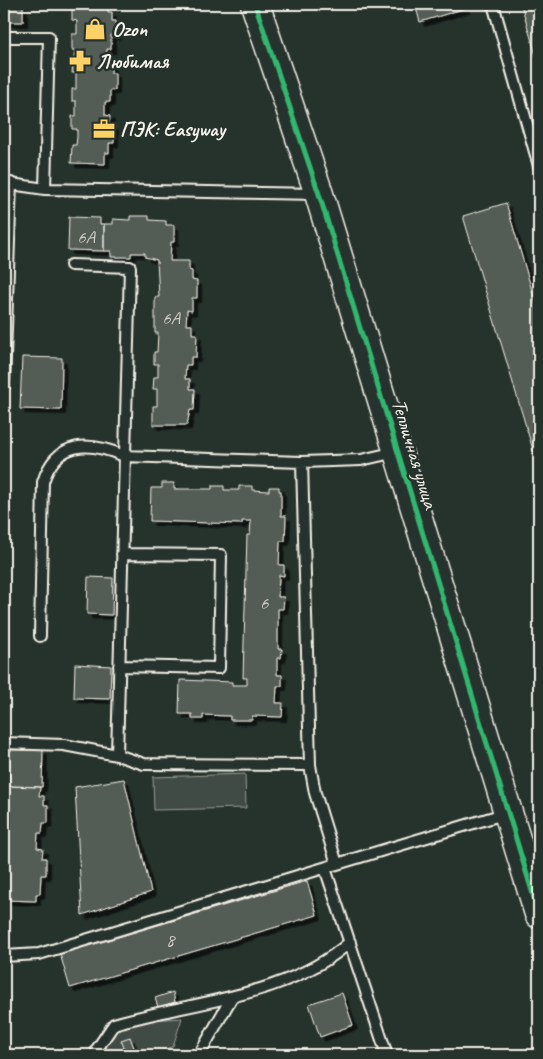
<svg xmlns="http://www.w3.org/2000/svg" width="543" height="1059" viewBox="0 0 543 1059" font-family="Caveat,sans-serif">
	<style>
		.green { fill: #414b45; stroke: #9a9e96 }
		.building { fill: #525c55; stroke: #f4f1e8; filter: url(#shadow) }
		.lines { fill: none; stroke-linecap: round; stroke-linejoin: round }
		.lane-casing { stroke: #f4f1e8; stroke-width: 14 }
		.secondary-casing { stroke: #f4f1e8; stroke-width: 31 }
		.lane { stroke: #26332d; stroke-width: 10 }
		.secondary { stroke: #26332d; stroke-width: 28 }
		.cycleway-casing { stroke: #26332d; stroke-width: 8 }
		.cycleway { stroke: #33b770; stroke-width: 5 }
		.labels { text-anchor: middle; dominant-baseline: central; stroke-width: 5; stroke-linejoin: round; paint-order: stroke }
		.number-label { font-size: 19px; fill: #ccccc3 }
		.poi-label { font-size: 21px; font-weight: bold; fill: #f4f1e8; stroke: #26332d; text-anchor: start }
		.street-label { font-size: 21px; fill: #f4f1e8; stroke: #26332d }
	</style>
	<defs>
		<filter id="shadow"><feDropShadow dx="4.5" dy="4.5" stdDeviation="0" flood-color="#0009"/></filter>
	</defs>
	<rect width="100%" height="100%" fill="#26332d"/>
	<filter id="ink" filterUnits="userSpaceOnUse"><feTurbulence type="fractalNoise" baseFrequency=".02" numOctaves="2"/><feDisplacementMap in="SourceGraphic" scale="10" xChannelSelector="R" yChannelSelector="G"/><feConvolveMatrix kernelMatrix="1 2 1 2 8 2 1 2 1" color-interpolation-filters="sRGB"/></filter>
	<g filter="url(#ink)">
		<path class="green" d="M245 774 246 808 154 810 153 777Z
			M182 1018 173 1046 152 1055H106L105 1049 116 1027 150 1020Z"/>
		<path class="building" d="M4 4H23V22H4Z
			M72 4H108V12H112V21H116V35H111V49H107L106 63H111V73H115V90H110V102H105V115L110 116 109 126H114V143H109V153H105V164L71 163 72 145H76L77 137V129H72V116H76V101H72V89H76V73H72L75 50H72V34H77V21L72 20Z
			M415 4H465L466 8 420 22Z
			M521 4H539V66Z
			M506 203 539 314V470L463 216Z
			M130 216H149V220L166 221V225H174V242H171L170 261H189V270L192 271V280L197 281V298H192V311L187 310 186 325H192V334H197L196 357H191V365H186L185 379H190V389H195L194 410H190L187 425H153V406H157V389H153L154 377H158V364H154V352H157L158 333H155V297H159L157 260 145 257V253H131V257H111V251H104V224H113V219L130 220Z
			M69 217 100 218V224H104V251L68 250Z
			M22 357 62 358 61 410 20 409Z
			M162 483H174V489H212V486H224V490H239V486H252V490L269 491V487H279V491H281V516H286L285 541H280L279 565H284V576L279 575 278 597H284L283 609H278V649H282L281 658H277V675H282V686H277L276 703H283L282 717 252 716V720H230V716L203 715V719H192V714H179L180 680 232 682V685H247V678H243L247 535H250L251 521H242V524L150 521 151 488H162Z
			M88 577 113 578 112 615 87 614Z
			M75 664 111 666 110 699 74 698Z
			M9 750H43L42 787 9 786Z
			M124 779 151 892 82 915 75 787Z
			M6 786 40 787 39 796H44V805H48V823H43L42 833H38L37 848 43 849 42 858H46V875H41L40 894H36V901L4 900Z
			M307 881 317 915 70 988 60 954Z
			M173 992 175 1002 158 1007 155 998Z
			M342 993 353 1025 320 1037 309 1004Z
			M130 1037 136 1053 127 1055 121 1040Z"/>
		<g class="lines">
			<g class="lane-casing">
				<path id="lane" d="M493 4 539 166
					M4 37H49L45 189
					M4 183 45 189 318 194
					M71 265 130 267 117 755
					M4 386 11 183
					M302 462 310 765 315 793 337 864 507 813
					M40 636 43 482C56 440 89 441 124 456L302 462 361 460 396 452
					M119 666 219 668 221 555 122 554
					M4 743 64 745 117 755 144 764 310 765
					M325 868 387 1055
					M4 956 39 954 337 864
					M98 1055 97 1049 114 1024C192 1001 287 998 350 942
					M199 1055 232 997"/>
			</g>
			<g class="secondary-casing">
				<path id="secondary" d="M255 4 319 194 539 914"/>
			</g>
			<use href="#lane" class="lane"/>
			<use href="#secondary" class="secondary"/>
			<g class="cycleway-casing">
				<path id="cycleway" d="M255 4 319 194 539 914"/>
			</g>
			<use href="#cycleway" class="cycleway"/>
		</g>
	</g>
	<defs>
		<g id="shop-bare" transform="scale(1.725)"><path d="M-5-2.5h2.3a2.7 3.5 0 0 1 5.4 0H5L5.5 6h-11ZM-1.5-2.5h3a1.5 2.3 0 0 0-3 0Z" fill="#ffd166" stroke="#26332d" stroke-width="2.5" paint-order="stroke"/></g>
		<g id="pharmacy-bare" transform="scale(1.725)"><path d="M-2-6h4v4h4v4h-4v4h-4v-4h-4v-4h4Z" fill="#ffd166" stroke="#26332d" stroke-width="2.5" paint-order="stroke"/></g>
		<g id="office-bare" transform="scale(1.725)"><path d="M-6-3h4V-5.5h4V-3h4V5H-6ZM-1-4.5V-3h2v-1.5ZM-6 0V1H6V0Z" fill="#ffd166" stroke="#26332d" stroke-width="2.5" paint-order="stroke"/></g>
	</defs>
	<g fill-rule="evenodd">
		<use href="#shop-bare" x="95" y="29"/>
		<use href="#pharmacy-bare" x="80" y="61"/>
		<use href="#office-bare" x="104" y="129"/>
	</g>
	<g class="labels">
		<g class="number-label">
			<text x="86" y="237">6А</text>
			<text x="171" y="318">6А</text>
			<text x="264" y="603">6</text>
			<text x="170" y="940">8</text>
		</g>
		<g class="poi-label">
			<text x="112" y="29">Ozon</text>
			<text x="96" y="61">Любимая</text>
			<text x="120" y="129">ПЭК: Easyway</text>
		</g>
		<g class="street-label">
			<text transform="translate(415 454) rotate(73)">Тепличная улица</text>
		</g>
	</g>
	<rect width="543" height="1059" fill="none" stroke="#26332d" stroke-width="20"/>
	<rect x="10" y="10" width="523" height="1039" fill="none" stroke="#f4f1e8" stroke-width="2" filter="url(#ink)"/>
</svg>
